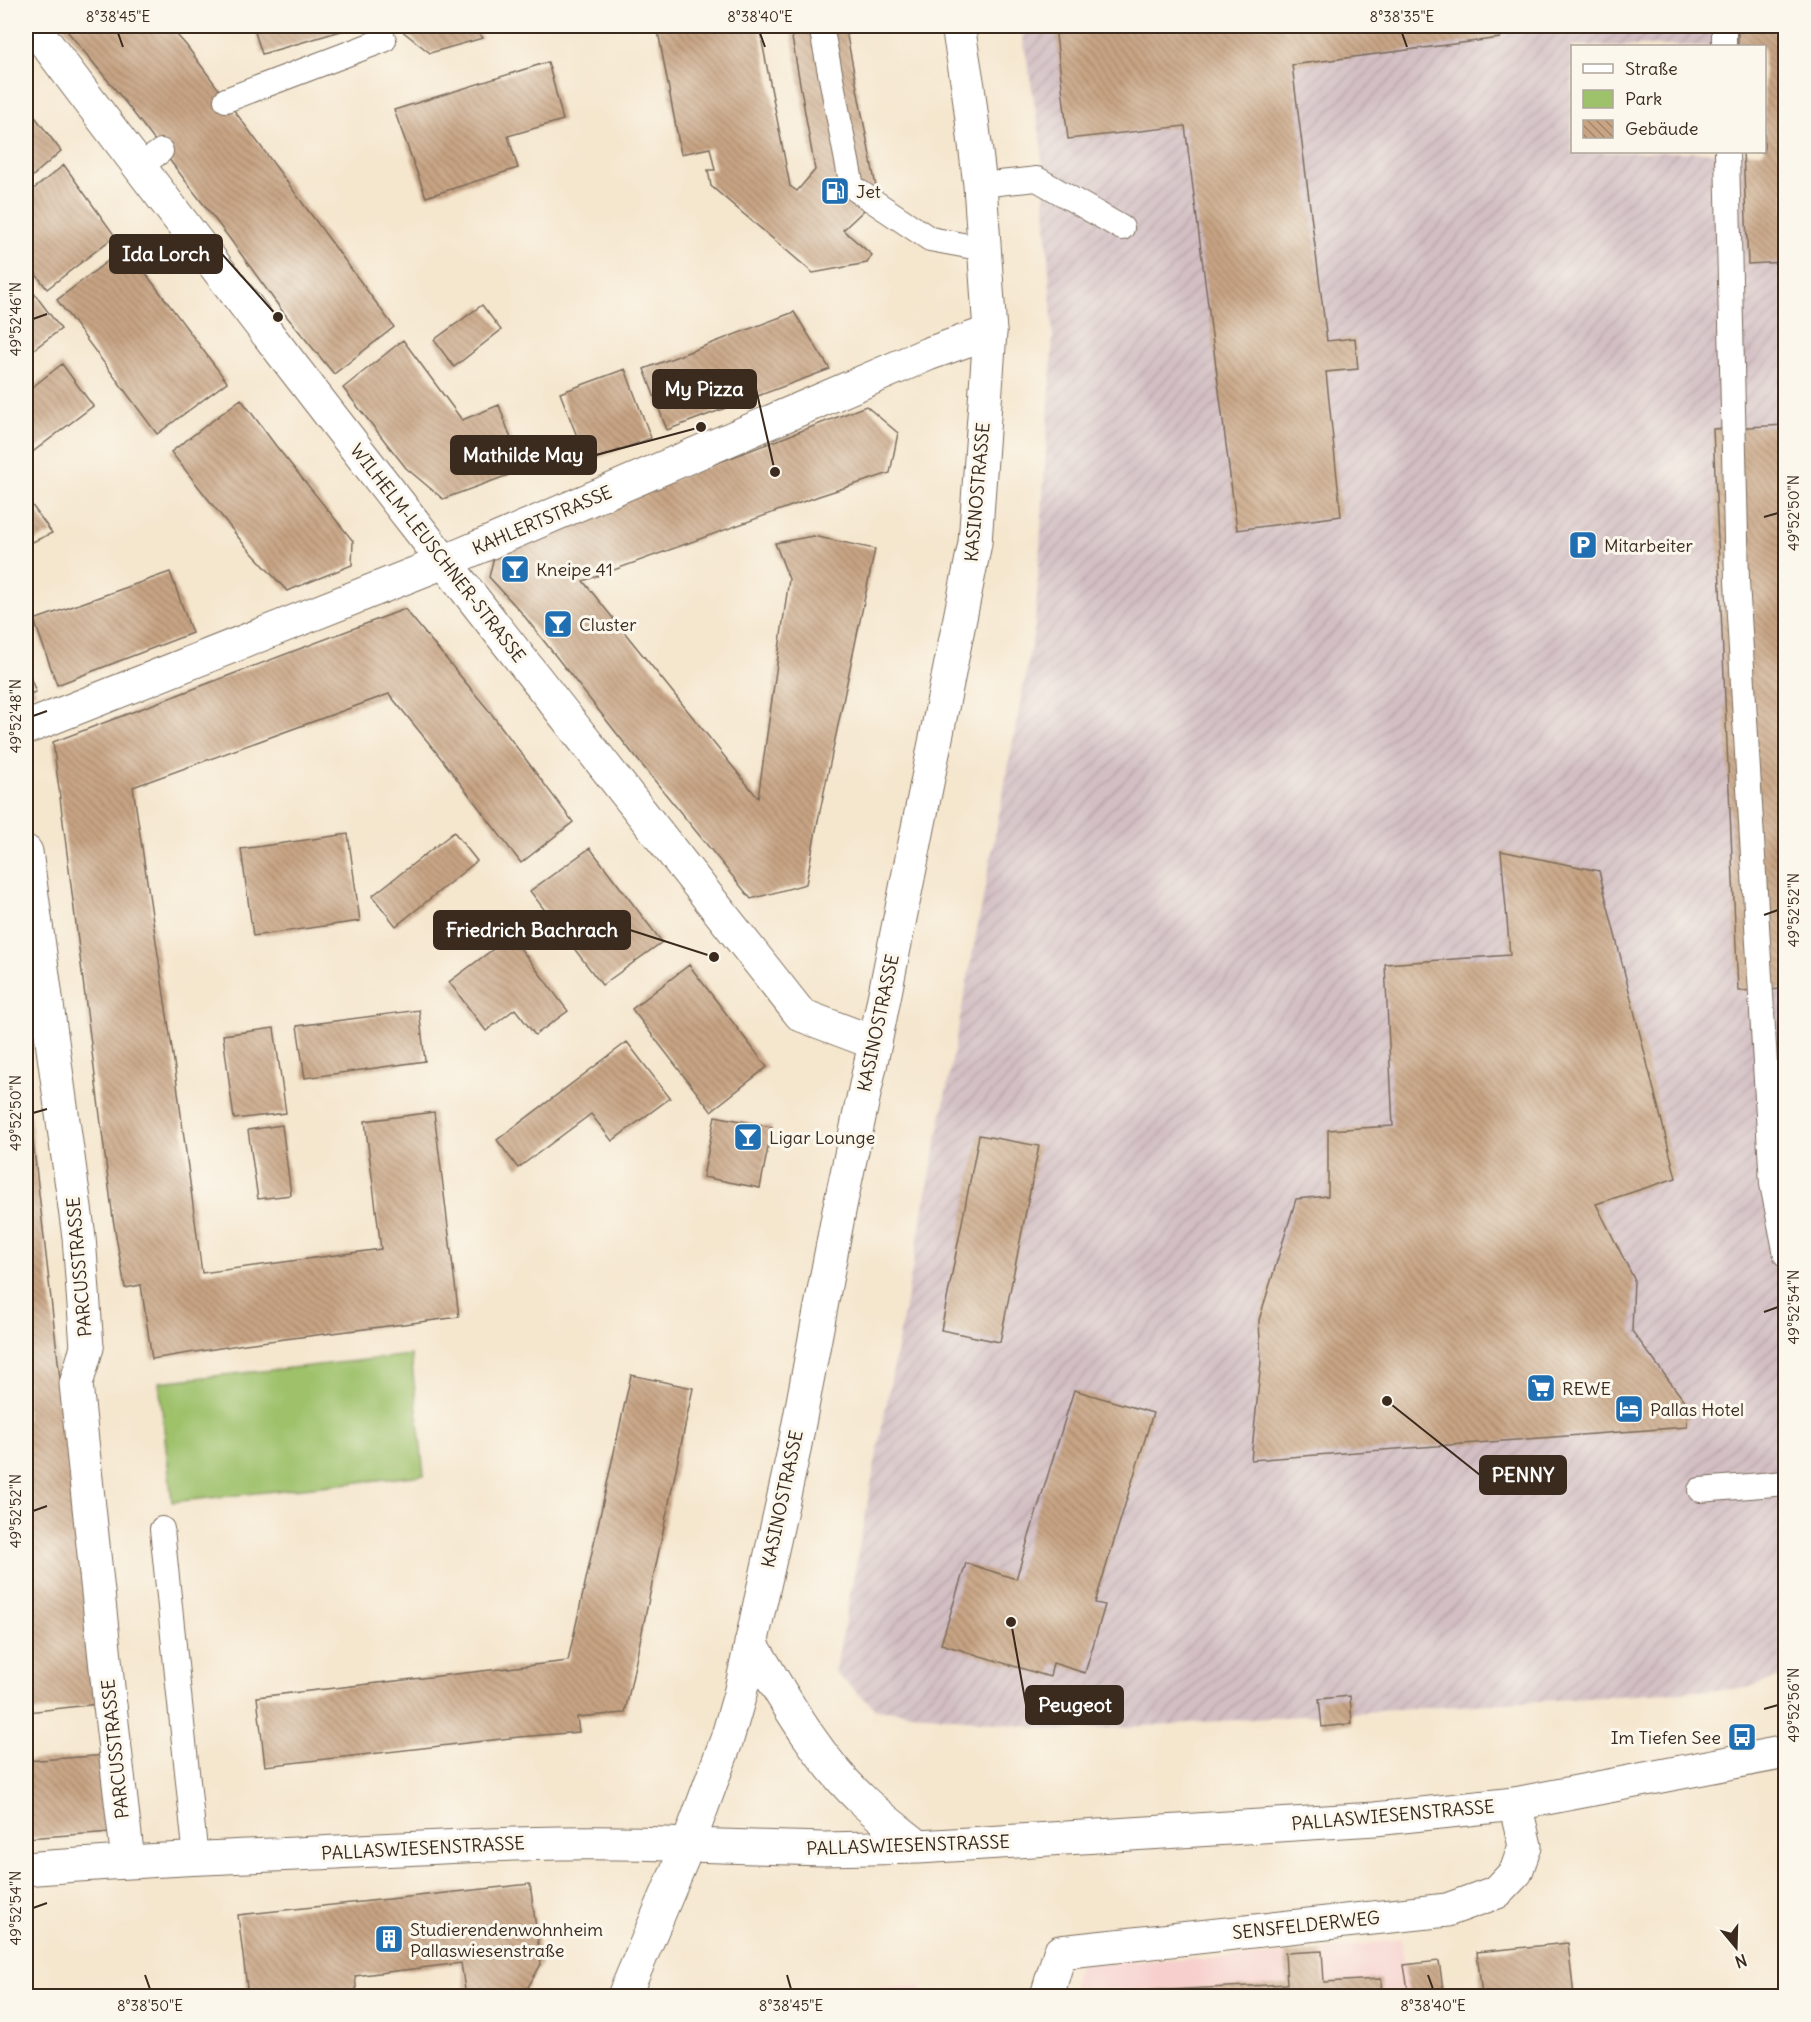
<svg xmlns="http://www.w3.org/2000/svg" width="1811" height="2022" viewBox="0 0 1811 2022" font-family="Delius,sans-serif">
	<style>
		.built { fill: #f7d0cd }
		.industrial { fill: url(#industrial-furrows); fill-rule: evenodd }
		.park { fill: #9ec16b; stroke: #6c7644; stroke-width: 1.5 }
		.building { fill: url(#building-back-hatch) }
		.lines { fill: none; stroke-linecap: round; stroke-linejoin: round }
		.service-casing { stroke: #7c6c5c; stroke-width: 26 }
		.pedestrian-casing { stroke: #7c6c5c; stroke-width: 35 }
		.minor-casing { stroke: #7c6c5c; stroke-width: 35 }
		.tertiary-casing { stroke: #7c6c5c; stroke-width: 35 }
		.secondary-casing { stroke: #7c6c5c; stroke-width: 35 }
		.primary-casing { stroke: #7c6c5c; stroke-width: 35 }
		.service { stroke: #fff; stroke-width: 24 }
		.pedestrian { stroke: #fff; stroke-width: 33 }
		.minor { stroke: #fff; stroke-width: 33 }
		.tertiary { stroke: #fff; stroke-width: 33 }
		.secondary { stroke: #fff; stroke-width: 33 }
		.primary { stroke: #fff; stroke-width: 33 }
		.ticks { fill: none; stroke: #3b2a1e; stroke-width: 2 }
		.labels { text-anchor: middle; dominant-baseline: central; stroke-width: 6; stroke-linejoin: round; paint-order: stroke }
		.poi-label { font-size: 18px; fill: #3b2a1e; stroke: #fbf7ec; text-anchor: start }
		.street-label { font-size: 18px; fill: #3b2a1e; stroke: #fbf7ec }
		.leader { fill: none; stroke: #3b2a1e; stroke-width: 2 }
		.callout-dot { fill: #3b2a1e; stroke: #fbf7ec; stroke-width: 2 }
		.callout { fill: #3b2a1e; stroke: #3b2a1e; stroke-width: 2 }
		.callout-label { font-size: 20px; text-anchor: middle; font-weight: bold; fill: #fff }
		.neatline { fill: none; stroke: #3b2a1e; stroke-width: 2 }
		.ticks-label { font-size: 15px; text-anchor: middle; fill: #3b2a1e }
	</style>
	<defs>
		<pattern id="industrial-furrows" width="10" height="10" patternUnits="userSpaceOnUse" patternTransform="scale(1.5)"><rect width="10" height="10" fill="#d2bec3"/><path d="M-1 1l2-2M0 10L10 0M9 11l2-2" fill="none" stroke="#b5a3a7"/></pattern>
		<pattern id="building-back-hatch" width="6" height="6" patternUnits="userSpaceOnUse" patternTransform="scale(1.5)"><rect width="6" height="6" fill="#c8a484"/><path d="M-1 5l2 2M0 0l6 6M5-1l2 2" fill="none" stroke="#a4866b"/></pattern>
	</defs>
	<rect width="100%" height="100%" fill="#fbf7ec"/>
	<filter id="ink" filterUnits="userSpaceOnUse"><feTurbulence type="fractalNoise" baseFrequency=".0167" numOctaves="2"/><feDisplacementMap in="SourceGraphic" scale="12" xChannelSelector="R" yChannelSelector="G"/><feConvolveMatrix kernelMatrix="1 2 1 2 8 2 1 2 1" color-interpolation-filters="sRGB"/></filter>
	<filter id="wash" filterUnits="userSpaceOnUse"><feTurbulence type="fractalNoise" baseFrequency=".008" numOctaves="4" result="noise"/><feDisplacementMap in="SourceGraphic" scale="24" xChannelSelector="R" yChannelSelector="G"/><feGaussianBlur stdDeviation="1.35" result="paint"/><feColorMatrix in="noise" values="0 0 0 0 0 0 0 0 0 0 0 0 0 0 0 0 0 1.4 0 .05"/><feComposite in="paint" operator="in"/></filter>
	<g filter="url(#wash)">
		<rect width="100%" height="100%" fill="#f5e6ce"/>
		<path class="built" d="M1401 1939 1409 1996H1070L1079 1963 1234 1958 1322 1951Z
			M922 1986 919 1996H734L735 1994Z"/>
		<path class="industrial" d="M1021 26H1785V1676L1747 1688 1064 1731 876 1709 835 1673 1035 626 1053 338 1041 141ZM1572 46H1764V152H1572Z"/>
		<path class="park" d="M411 1355 424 1475 172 1502 159 1382Z"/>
		<g id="blocks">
			<path class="building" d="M63 26H169L186 45 394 327 334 374 283 312 230 239 119 94Z
				M253 26H358L262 54Z
				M396 26H471L483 38 430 53Z
				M657 26H759L790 186 797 191 815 170 791 32 822 26H845L878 197 843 230 872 255 867 263 813 273 711 186 708 170H715L710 148 681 154Z
				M1055 26H1506L1500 38 1292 65 1327 341 1355 338 1358 369 1326 372 1341 516 1237 530 1185 126 1068 139Z
				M1738 26H1785V262L1748 264 1743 152H1764V46H1738Z
				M548 62 563 120 508 136 518 168 426 197 394 110Z
				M26 105 61 151 26 182Z
				M64 165 115 236 47 289 26 261V195Z
				M126 247 227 382 157 434 57 300Z
				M27 284 61 329 26 355V285Z
				M482 305 501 330 454 367 434 340Z
				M794 312 830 369 667 430 644 369Z
				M403 340 462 420 499 405 522 470 443 499 406 468 343 388Z
				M62 364 93 406 26 457V392Z
				M625 369 651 438 587 462 560 393Z
				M241 399 276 446 353 541 352 565 287 591 242 542 171 452Z
				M866 406 898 433 890 473 819 496 583 581 758 798 789 579 775 543 813 536 875 549 816 830 806 884 751 899 633 754 521 612 489 577 496 548Z
				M1785 425V989L1738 991 1713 429Z
				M26 497 52 533 26 545Z
				M170 572 192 633 57 685 34 620Z
				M405 609 490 712 573 822 521 863 437 753 389 694 133 787 174 1062 202 1273 381 1249 365 1121 434 1112 459 1317 245 1344 152 1359 141 1285 125 1288 113 1219 53 742Z
				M26 667 36 692 26 695Z
				M454 832 477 861 396 926 372 896Z
				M348 834 360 921 253 936 241 849Z
				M590 848 662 942 602 985 530 891Z
				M1501 851 1599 871 1676 1178 1596 1204 1634 1279 1632 1331 1688 1406 1687 1427 1251 1460 1261 1362 1259 1320 1296 1199 1328 1196V1130L1393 1126 1385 964 1510 955Z
				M511 936 568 1011 535 1035 515 1009 486 1031 449 982Z
				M689 965 767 1067 711 1111 632 1009Z
				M419 1010 425 1061 305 1078 297 1026Z
				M274 1028 286 1113 234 1119 223 1035Z
				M627 1042 670 1098 612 1141 591 1114 518 1168 497 1140Z
				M26 1088H27L97 1704 28 1712 26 1692Z
				M715 1116 772 1127 760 1188 703 1177Z
				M282 1125 291 1195 258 1199 248 1130Z
				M979 1135 1039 1146 1000 1342 941 1330Z
				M631 1375 693 1388 625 1713 577 1717 579 1732 519 1737 265 1766 257 1697 568 1661Z
				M1074 1390 1153 1413 1095 1603 1105 1605 1085 1673 1053 1663 1050 1677 941 1644 966 1563 1016 1579Z
				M1350 1696 1352 1724 1322 1727 1319 1699Z
				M107 1755 113 1832 26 1838V1761Z
				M530 1884 541 1964 523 1996H466L461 1963 355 1976 357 1996H248L238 1915Z
				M1568 1943 1574 1996H1482L1477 1952Z
				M1322 1951 1324 1982 1381 1979 1382 1996H1086V1994L1287 1984 1285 1953Z
				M1439 1961 1444 1996H1409L1404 1965Z"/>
		</g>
	</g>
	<g filter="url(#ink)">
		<use href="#blocks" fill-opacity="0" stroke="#7c6c5c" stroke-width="1.5"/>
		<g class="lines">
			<g class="service-casing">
				<path id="service" d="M821 26 852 187 930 239 984 249
					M1724 26V46
					M226 100 384 40
					M1727 152 1737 581 1772 1184 1786 1255
					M139 167 161 151
					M980 185 1037 179 1122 228
					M1700 1490 1786 1483
					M162 1529 196 1859"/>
			</g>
			<g class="pedestrian-casing">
				<path id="pedestrian" d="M87 1347 76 1384 110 1706"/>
			</g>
			<g class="minor-casing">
				<path id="minor" d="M33 26C283 359 542 687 801 1015L875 1043
					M26 728 444 562 928 354 990 332
					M26 852 79 1237 87 1347
					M110 1706 128 1861
					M1047 1996 1060 1952 1447 1910 1497 1892 1516 1872 1525 1846 1515 1804"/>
			</g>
			<g class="tertiary-casing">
				<path id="tertiary" d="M26 1869C130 1860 234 1857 338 1852 455 1846 571 1839 688 1845"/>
			</g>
			<g class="secondary-casing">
				<path id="secondary" d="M624 1996 688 1845"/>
			</g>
			<g class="primary-casing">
				<path id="primary" d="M958 26 968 87 980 185 990 332 975 543 875 1043 840 1206 793 1455 740 1694 727 1739 688 1845 823 1849 919 1847 1375 1819 1515 1804 1786 1752
					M751 1643C783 1696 814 1754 859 1797 877 1815 899 1831 919 1847"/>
			</g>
			<use href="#service" class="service"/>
			<use href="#pedestrian" class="pedestrian"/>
			<use href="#minor" class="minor"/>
			<use href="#tertiary" class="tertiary"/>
			<use href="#secondary" class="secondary"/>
			<use href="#primary" class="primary"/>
		</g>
	</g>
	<path class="ticks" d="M118 33 123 47M760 33 765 47M1402 33 1407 47M33 319 47 314M1764 517 1778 513M33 716 47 711M1764 915 1778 910M33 1113 47 1109M1764 1312 1778 1307M33 1511 47 1506M1764 1709 1778 1705M33 1908 47 1903M145 1975 150 1989M787 1975 791 1989M1428 1975 1433 1989"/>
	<defs>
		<g id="fuel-square" transform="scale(1.5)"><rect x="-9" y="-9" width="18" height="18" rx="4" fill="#1f6fb2" stroke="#fbf7ec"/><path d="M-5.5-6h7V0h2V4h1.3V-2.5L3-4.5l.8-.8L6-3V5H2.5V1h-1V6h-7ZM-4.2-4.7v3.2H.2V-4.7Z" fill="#fff"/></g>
		<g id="parking-square" transform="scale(1.5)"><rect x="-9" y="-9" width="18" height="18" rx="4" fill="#1f6fb2" stroke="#fbf7ec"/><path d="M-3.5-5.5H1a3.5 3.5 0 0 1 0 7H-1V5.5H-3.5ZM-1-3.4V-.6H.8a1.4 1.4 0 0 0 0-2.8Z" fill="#fff"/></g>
		<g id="bar-square" transform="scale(1.5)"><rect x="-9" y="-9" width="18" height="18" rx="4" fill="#1f6fb2" stroke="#fbf7ec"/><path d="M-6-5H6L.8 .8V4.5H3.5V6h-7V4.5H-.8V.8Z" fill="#fff"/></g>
		<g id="supermarket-square" transform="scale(1.5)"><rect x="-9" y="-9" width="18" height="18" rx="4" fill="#1f6fb2" stroke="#fbf7ec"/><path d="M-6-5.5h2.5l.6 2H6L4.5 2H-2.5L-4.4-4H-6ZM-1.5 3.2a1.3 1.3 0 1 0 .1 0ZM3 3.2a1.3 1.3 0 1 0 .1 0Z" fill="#fff"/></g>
		<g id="hotel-square" transform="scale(1.5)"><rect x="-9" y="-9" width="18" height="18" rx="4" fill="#1f6fb2" stroke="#fbf7ec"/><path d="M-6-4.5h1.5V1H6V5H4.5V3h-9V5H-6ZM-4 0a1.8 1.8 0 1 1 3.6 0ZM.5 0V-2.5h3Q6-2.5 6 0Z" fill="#fff"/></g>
		<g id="bus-square" transform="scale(1.5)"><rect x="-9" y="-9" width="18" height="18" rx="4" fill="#1f6fb2" stroke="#fbf7ec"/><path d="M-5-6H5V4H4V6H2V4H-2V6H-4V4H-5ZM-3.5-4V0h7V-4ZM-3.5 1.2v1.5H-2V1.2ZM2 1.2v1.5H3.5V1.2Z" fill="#fff"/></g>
		<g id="building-square" transform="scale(1.5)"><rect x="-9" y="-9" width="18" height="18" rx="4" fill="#1f6fb2" stroke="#fbf7ec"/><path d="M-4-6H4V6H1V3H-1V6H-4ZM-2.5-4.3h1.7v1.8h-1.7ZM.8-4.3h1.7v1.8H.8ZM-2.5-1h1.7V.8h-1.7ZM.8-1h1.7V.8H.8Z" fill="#fff"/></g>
	</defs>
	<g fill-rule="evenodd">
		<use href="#fuel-square" x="835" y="191"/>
		<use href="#parking-square" x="1583" y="545"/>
		<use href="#bar-square" x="515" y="569"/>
		<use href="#bar-square" x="558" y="624"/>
		<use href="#bar-square" x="748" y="1137"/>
		<use href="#supermarket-square" x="1541" y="1388"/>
		<use href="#hotel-square" x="1629" y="1409"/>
		<use href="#bus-square" x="1742" y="1737"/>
		<use href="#building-square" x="389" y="1939"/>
	</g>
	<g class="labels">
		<g class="poi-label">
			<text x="856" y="191">Jet</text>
			<text x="1604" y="545">Mitarbeiter</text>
			<text x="536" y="569">Kneipe 41</text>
			<text x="579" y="624">Cluster</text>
			<text x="769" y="1137">Ligar Lounge</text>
			<text x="1562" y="1388">REWE</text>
			<text x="1650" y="1409">Pallas Hotel</text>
			<text x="1721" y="1737" text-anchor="end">Im Tiefen See</text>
			<text x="410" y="1929">Studierendenwohnheim<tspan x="410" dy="21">Pallaswiesenstraße</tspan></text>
		</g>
		<g class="street-label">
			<text transform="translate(977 492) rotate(-85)">KASINOSTRASSE</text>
			<text transform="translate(542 520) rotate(-23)">KAHLERTSTRASSE</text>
			<text transform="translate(438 553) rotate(52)">WILHELM-LEUSCHNER-STRASSE</text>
			<text transform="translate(878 1023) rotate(-78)">KASINOSTRASSE</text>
			<text transform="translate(79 1267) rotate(-95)">PARCUSSTRASSE</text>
			<text transform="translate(782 1499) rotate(-78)">KASINOSTRASSE</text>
			<text transform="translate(115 1749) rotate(-96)">PARCUSSTRASSE</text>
			<text transform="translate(1393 1815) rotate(-5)">PALLASWIESENSTRASSE</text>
			<text transform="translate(908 1845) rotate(-2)">PALLASWIESENSTRASSE</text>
			<text transform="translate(423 1848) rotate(-3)">PALLASWIESENSTRASSE</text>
			<text transform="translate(1306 1925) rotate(-6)">SENSFELDERWEG</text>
		</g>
	</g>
	<path class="leader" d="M278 317L222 254M775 472L756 389M701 427L596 455M714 957L630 930M1387 1401L1480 1475M1011 1622L1026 1705"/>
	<g class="callout-dot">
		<circle cx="278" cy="317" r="6"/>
		<circle cx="775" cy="472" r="6"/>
		<circle cx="701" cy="427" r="6"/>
		<circle cx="714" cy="957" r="6"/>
		<circle cx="1387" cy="1401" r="6"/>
		<circle cx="1011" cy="1622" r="6"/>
	</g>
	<g class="callout">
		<rect x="110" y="235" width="112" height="38" rx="6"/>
		<rect x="653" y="370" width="103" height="38" rx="6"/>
		<rect x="451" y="436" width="145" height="38" rx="6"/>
		<rect x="434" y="911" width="196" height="38" rx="6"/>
		<rect x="1480" y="1456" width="86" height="38" rx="6"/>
		<rect x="1026" y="1686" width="97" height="38" rx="6"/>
	</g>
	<g class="callout-label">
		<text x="166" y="261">Ida Lorch</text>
		<text x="704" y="396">My Pizza</text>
		<text x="523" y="462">Mathilde May</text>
		<text x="532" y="937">Friedrich Bachrach</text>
		<text x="1523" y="1482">PENNY</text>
		<text x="1075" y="1712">Peugeot</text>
	</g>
	<rect width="1811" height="2022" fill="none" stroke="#fbf7ec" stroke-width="66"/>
	<rect x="1571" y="45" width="195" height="108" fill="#fbf7ec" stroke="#aea59a" stroke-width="1.5"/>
	<rect x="1583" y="64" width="30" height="9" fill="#ffffff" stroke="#aea59a" stroke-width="1.5"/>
	<text x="1625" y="75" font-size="18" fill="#3b2a1e">Straße</text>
	<rect x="1583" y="90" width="30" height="18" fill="#9ec16b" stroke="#aea59a" stroke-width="1.5"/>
	<text x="1625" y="105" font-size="18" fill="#3b2a1e">Park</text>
	<rect x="1583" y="120" width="30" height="18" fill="url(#building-back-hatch)" stroke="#aea59a" stroke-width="1.5"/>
	<text x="1625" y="135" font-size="18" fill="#3b2a1e">Gebäude</text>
	<g transform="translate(1736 1947) rotate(161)" stroke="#fbf7ec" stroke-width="4.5" paint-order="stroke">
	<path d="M0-4.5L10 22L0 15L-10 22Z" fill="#3b2a1e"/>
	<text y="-9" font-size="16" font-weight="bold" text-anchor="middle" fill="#3b2a1e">N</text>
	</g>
	<rect x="33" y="33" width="1745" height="1956" class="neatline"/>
	<g class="ticks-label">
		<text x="118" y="22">8°38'45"E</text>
		<text x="760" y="22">8°38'40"E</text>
		<text x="1402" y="22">8°38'35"E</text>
		<text transform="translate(16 319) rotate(-90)" y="5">49°52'46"N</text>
		<text transform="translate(1794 513) rotate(-90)" y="5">49°52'50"N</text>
		<text transform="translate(16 716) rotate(-90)" y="5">49°52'48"N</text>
		<text transform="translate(1794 910) rotate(-90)" y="5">49°52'52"N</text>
		<text transform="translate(16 1113) rotate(-90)" y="5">49°52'50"N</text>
		<text transform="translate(1794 1307) rotate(-90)" y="5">49°52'54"N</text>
		<text transform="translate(16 1511) rotate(-90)" y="5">49°52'52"N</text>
		<text transform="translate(1794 1705) rotate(-90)" y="5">49°52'56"N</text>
		<text transform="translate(16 1908) rotate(-90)" y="5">49°52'54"N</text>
		<text x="150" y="2011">8°38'50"E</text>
		<text x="791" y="2011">8°38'45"E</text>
		<text x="1433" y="2011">8°38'40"E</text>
	</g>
</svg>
